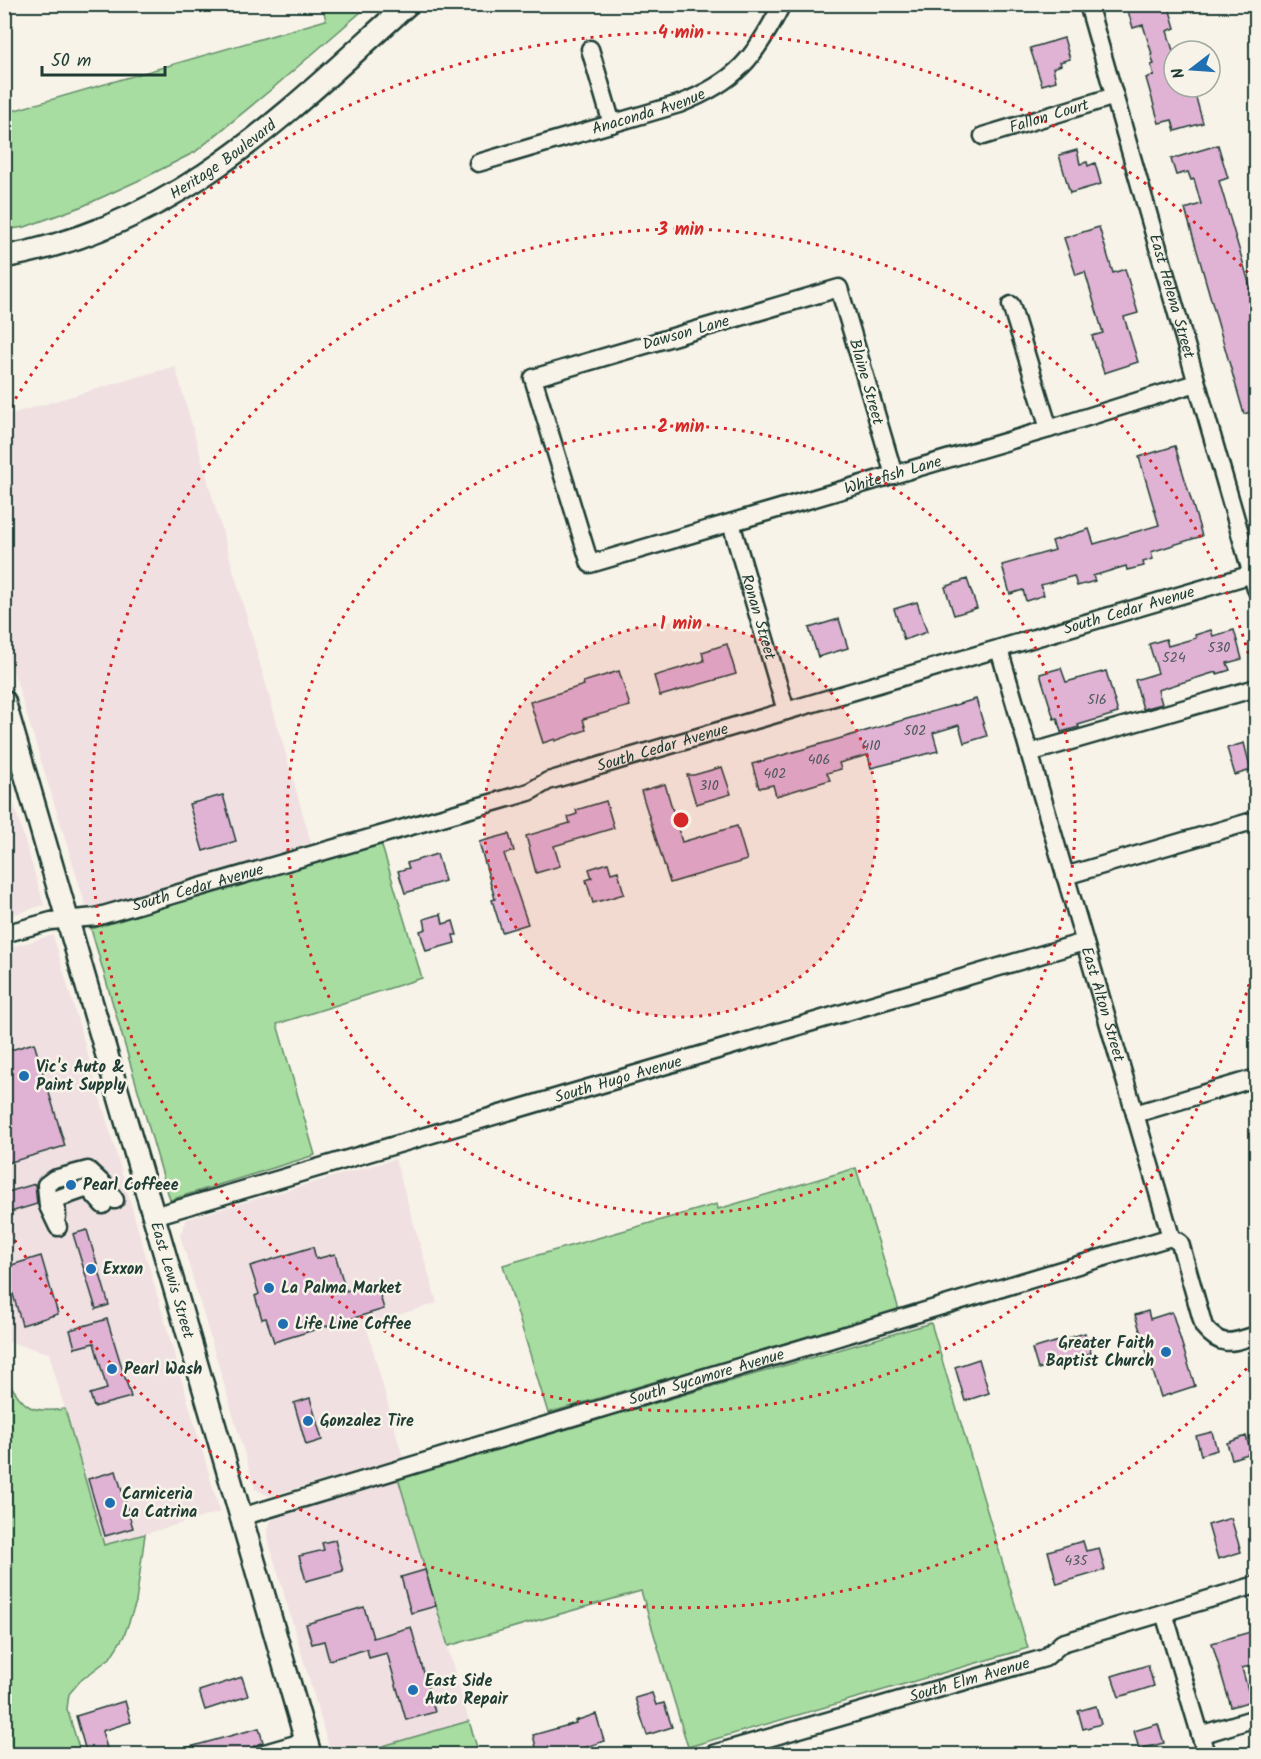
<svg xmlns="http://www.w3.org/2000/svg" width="1261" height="1759" viewBox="0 0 1261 1759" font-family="Kalam,sans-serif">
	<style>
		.built { fill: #f0e0e2 }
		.green { fill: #a7dda0; stroke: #638d6a; stroke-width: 1.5 }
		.building { fill: #e0b2d4; stroke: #1f3d34; stroke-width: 1.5 }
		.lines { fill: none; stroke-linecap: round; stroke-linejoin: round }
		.minor-casing { stroke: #1f3d34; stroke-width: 21 }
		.major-casing { stroke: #1f3d34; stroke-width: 26 }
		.minor { stroke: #f7f3e8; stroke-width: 16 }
		.major { stroke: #f7f3e8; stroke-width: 21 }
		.ring { fill: none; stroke: #d62828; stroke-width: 3; stroke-dasharray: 3 6 }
		.poi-dot { fill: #1f6fb2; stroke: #f7f3e8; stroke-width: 2 }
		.labels { text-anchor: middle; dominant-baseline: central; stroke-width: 5; stroke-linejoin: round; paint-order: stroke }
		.number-label { font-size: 14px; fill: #4f5a5c }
		.street-label { font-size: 16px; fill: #1f3d34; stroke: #f7f3e8 }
		.poi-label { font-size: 16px; font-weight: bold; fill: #1f3d34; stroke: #f7f3e8; text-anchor: start }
		.centre { fill: #d62828; stroke: #f7f3e8; stroke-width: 3 }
		.ring-label { font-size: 18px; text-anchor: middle; font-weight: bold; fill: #d62828; stroke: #f7f3e8; stroke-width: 5; stroke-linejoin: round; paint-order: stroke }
	</style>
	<rect width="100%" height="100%" fill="#f7f3e8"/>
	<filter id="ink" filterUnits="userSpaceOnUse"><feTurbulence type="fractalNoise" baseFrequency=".0167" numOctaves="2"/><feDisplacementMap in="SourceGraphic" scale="12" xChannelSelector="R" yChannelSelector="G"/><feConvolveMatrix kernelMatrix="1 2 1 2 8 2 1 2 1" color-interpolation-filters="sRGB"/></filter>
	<g filter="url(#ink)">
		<path class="built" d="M175 366 312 846 87 910 5 644 4 416Z
			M4 771 44 905 5 917H4Z
			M53 935 220 1512 104 1546 49 1353 5 1341V949Z
			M395 1159 437 1303 366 1325 403 1458 269 1496 255 1489 180 1235 187 1219Z
			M398 1478 469 1721 355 1754H331L267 1536 269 1524 281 1510Z"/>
		<path class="green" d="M322 5H369L273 88 195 152 144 178 83 206 25 227 5 230V113L326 20Z
			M381 843 422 978 277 1024 315 1155 170 1200 91 929Z
			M856 1168 899 1310 548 1413 503 1265 717 1204 718 1209Z
			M931 1323 1028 1648 688 1747 641 1591 448 1646 398 1478Z
			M4 1376C25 1406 26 1414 65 1409L104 1545 145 1534 136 1602 124 1636 110 1658 80 1681 69 1694 67 1709 81 1754H5Z
			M469 1721 479 1754H355Z"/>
		<path class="building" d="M1151 4H1168L1175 28 1167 31 1174 54V87H1193L1203 123 1175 131 1172 120 1159 123 1146 78 1154 75 1151 65 1154 64 1151 55 1152 54 1143 25 1133 28 1128 11Z
			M1064 38 1070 59 1060 62 1061 65 1053 68 1056 81 1042 85 1030 48Z
			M1218 145 1228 178 1219 181 1257 310V410L1244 414 1185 209 1201 204 1194 179 1191 180 1188 172 1176 175 1171 159Z
			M1077 150 1080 164 1087 162 1088 166 1095 163 1101 184 1070 193 1059 155Z
			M1099 227 1113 273 1125 269 1138 313 1124 317 1138 362 1104 373 1092 336 1103 333 1085 272 1076 275 1064 238Z
			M1175 446 1202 536 1151 552 1153 559 1143 562 1144 566 1127 570 1126 566 1093 576 1095 581 1077 586 1074 576 1041 585 1044 595 1026 601 1023 590 1010 594 1002 565 1055 550 1052 541 1089 529 1094 544 1159 525 1139 457Z
			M967 579 977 608 954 615 945 587Z
			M917 602 927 632 904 640 894 609Z
			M839 619 848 648 818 657 809 628Z
			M1211 630 1213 636 1234 630 1242 659 1227 663 1230 670 1217 674 1216 672 1158 690 1162 704 1143 709 1135 680 1158 673 1149 644 1166 639 1168 646 1196 638 1195 635Z
			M727 644 736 674 660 696 654 676 704 661 702 652Z
			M1061 668 1066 682 1106 671 1118 713 1078 725 1079 727 1061 732 1057 718 1054 719 1040 674Z
			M619 671 630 706 583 719 586 730 555 741V739L543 743 530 702 584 685 583 682Z
			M976 699 987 736 964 743 959 725 933 733 938 751 871 768 868 755 839 763 841 769 827 773 830 780 776 796 773 785 759 788 752 764Z
			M1244 743 1251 770 1235 775 1227 748Z
			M722 767 731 794 696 804 687 775H694Z
			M665 784 682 842 737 826 747 860 670 883 641 791Z
			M223 795 236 841 203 851 189 804Z
			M606 801 614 828 554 846 560 866 536 873 526 836 570 823 568 817 577 814 576 810Z
			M509 834 514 851 504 854 528 924 502 932 492 900 495 899 479 842Z
			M437 854 445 881 405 893 398 871 409 868 407 863Z
			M608 863 611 873 618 871 624 894 593 903 586 880 592 878 589 869Z
			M441 914 443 924 453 921 457 935H453L455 943 426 951 420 931 426 929 424 919Z
			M34 1043 65 1146 4 1164V1052Z
			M35 1184 37 1204 4 1214V1193Z
			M87 1230 109 1305 96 1309 73 1234Z
			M313 1247 316 1259 335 1254 346 1291 376 1282 384 1309 274 1342 266 1318 262 1319 255 1296 259 1294 250 1266Z
			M41 1256 58 1314 22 1325 5 1267Z
			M1148 1311 1150 1319 1172 1312 1195 1386 1161 1397 1135 1315Z
			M107 1319 131 1397 94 1407 90 1394 107 1389 94 1343 75 1348 70 1330Z
			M1085 1333 1091 1353 1038 1369 1032 1349Z
			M979 1359 989 1393 965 1401 955 1367Z
			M310 1398 322 1440 306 1445 294 1403Z
			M1212 1432 1217 1450 1201 1455 1196 1436Z
			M1246 1436 1251 1453 1232 1459 1227 1443Z
			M116 1471 133 1528 105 1536 88 1479Z
			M1231 1518 1241 1552 1218 1559 1208 1525Z
			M335 1540 343 1571 306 1581 299 1556 324 1550 322 1543Z
			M1083 1541 1086 1551 1099 1548 1105 1570 1057 1584 1048 1551Z
			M425 1570 436 1606 411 1613 401 1577Z
			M364 1607 373 1638 411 1627 435 1712 406 1720 387 1653 369 1658 367 1649 329 1660 324 1641 312 1644 306 1624Z
			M1257 1630V1664L1242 1668 1251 1701 1231 1707 1212 1643Z
			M1148 1665 1154 1686 1119 1697 1112 1676Z
			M242 1677 248 1696 205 1710 199 1691Z
			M652 1693 656 1705 664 1703 672 1727 647 1735 635 1698Z
			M125 1701 131 1722 102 1731 109 1755H87L76 1716Z
			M1096 1706 1101 1724 1083 1729 1078 1711Z
			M596 1714 604 1741 563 1755H538L533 1735 576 1723 575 1721Z
			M1158 1724 1164 1743 1139 1749 1134 1731Z
			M259 1728 263 1742 254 1746 251 1751 240 1755H175V1751Z"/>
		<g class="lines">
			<g class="minor-casing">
				<g id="minor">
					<path id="s1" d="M1088 4 1256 589"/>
					<path d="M590 49 612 124"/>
					<path id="s2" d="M983 136 1115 96"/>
					<path id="s3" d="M478 163 679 104C736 82 755 58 782 4"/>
					<path d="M1011 305 1049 429"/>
					<path id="s4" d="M894 475 839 288 533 378 590 564 1049 429 1196 383"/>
					<path id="s5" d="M731 523 786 711"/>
					<path id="s6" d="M999 649 1171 1237 1180 1243 1204 1327C1222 1349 1233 1342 1256 1335"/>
					<path d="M1029 753 1256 688"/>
					<path d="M1065 876 1256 820"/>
					<path id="s7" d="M4 934 51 921 96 917 529 792 548 781 1256 573"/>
					<path d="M1135 1114 1256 1078"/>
					<path id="s8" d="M154 1216 1084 942"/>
					<path d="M57 1217 56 1199 88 1188 103 1205"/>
					<path d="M58 1227 48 1206 46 1185 54 1179 88 1170 104 1185 115 1200"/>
					<path id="s9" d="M241 1517 1171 1237"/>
					<path d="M1164 1613 1206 1754"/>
					<path d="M1200 1735 1256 1718"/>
					<path d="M261 1754 306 1741"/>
					<path id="s10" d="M713 1754 1045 1658 1062 1643 1256 1585"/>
				</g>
			</g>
			<g class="major-casing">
				<g id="major">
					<path id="s11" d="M4 257C179 225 282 117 408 4"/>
					<path id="s12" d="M4 701 310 1754"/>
				</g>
			</g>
			<use href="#minor" class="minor"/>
			<use href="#major" class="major"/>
		</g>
	</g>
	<circle cx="681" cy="820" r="197" fill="#d62828" fill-opacity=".12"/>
	<g class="ring">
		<circle cx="681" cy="820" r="197"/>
		<circle cx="681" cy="820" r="394"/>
		<path d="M1256 958A591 591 0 1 1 1256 682"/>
		<path d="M1253 1362A788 788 0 0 1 6 1226M6 414A788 788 0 0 1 1253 278"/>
	</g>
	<g class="poi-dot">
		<circle cx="24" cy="1076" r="6"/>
		<circle cx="71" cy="1185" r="6"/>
		<circle cx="91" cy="1269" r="6"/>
		<circle cx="269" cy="1288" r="6"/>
		<circle cx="283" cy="1324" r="6"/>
		<circle cx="1166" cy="1352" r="6"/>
		<circle cx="112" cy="1369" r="6"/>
		<circle cx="308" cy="1421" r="6"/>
		<circle cx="110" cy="1503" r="6"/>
		<circle cx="413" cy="1690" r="6"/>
	</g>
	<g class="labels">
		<g class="number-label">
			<text x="1219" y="648">530</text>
			<text x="1174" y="658">524</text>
			<text x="1097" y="700">516</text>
			<text x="915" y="731">502</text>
			<text x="871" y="746">410</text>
			<text x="819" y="760">406</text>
			<text x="775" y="774">402</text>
			<text x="709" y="786">310</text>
			<text x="1076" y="1561">435</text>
		</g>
		<g class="street-label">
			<text stroke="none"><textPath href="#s3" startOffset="178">Anaconda Avenue</textPath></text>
			<text stroke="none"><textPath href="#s2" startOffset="69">Fallon Court</textPath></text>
			<text stroke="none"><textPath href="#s11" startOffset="242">Heritage Boulevard</textPath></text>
			<text stroke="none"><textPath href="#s1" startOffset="304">East Helena Street</textPath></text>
			<text transform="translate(686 333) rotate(-16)">Dawson Lane</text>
			<text transform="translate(866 382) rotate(74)">Blaine Street</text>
			<text stroke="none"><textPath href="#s4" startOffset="1024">Whitefish Lane</textPath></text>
			<text stroke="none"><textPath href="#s7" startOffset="1172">South Cedar Avenue</textPath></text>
			<text stroke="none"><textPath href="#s5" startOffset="98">Ronan Street</textPath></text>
			<text stroke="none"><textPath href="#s7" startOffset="686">South Cedar Avenue</textPath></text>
			<text stroke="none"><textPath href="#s7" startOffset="200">South Cedar Avenue</textPath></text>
			<text stroke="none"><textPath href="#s6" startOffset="370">East Alton Street</textPath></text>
			<text stroke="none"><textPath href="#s8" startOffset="484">South Hugo Avenue</textPath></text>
			<text stroke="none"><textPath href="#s12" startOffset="603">East Lewis Street</textPath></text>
			<text stroke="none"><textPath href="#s9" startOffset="486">South Sycamore Avenue</textPath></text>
			<text stroke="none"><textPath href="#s10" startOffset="267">South Elm Avenue</textPath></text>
		</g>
		<g class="poi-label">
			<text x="36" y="1067">Vic's Auto &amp;<tspan x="36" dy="18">Paint Supply</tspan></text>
			<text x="83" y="1185">Pearl Coffeee</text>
			<text x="103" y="1269">Exxon</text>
			<text x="281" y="1288">La Palma Market</text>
			<text x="295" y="1324">Life Line Coffee</text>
			<text x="1154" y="1343" text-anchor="end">Greater Faith<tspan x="1154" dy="18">Baptist Church</tspan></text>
			<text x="124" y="1369">Pearl Wash</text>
			<text x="320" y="1421">Gonzalez Tire</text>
			<text x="122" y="1494">Carniceria<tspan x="122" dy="18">La Catrina</tspan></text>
			<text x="425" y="1681">East Side<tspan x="425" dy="18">Auto Repair</tspan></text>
		</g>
	</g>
	<circle cx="681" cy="820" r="9" class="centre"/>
	<g class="ring-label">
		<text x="681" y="38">4 min</text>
		<text x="681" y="235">3 min</text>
		<text x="681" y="432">2 min</text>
		<text x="681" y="629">1 min</text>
	</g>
	<rect width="1261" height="1759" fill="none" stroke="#f7f3e8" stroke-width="24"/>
	<rect x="12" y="12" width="1237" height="1735" fill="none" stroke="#1f3d34" stroke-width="2" filter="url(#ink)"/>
	<g transform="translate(1192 69) rotate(253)"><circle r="28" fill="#f7f3e8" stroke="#a1aaa0" stroke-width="1.5"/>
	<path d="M0-4.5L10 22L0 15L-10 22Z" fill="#1f6fb2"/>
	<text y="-9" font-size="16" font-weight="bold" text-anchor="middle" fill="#1f3d34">N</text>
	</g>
	<path d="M42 66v9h123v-9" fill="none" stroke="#1f3d34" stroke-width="3"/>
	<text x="51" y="66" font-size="18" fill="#1f3d34" stroke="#f7f3e8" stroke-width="4.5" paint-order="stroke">50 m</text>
</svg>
